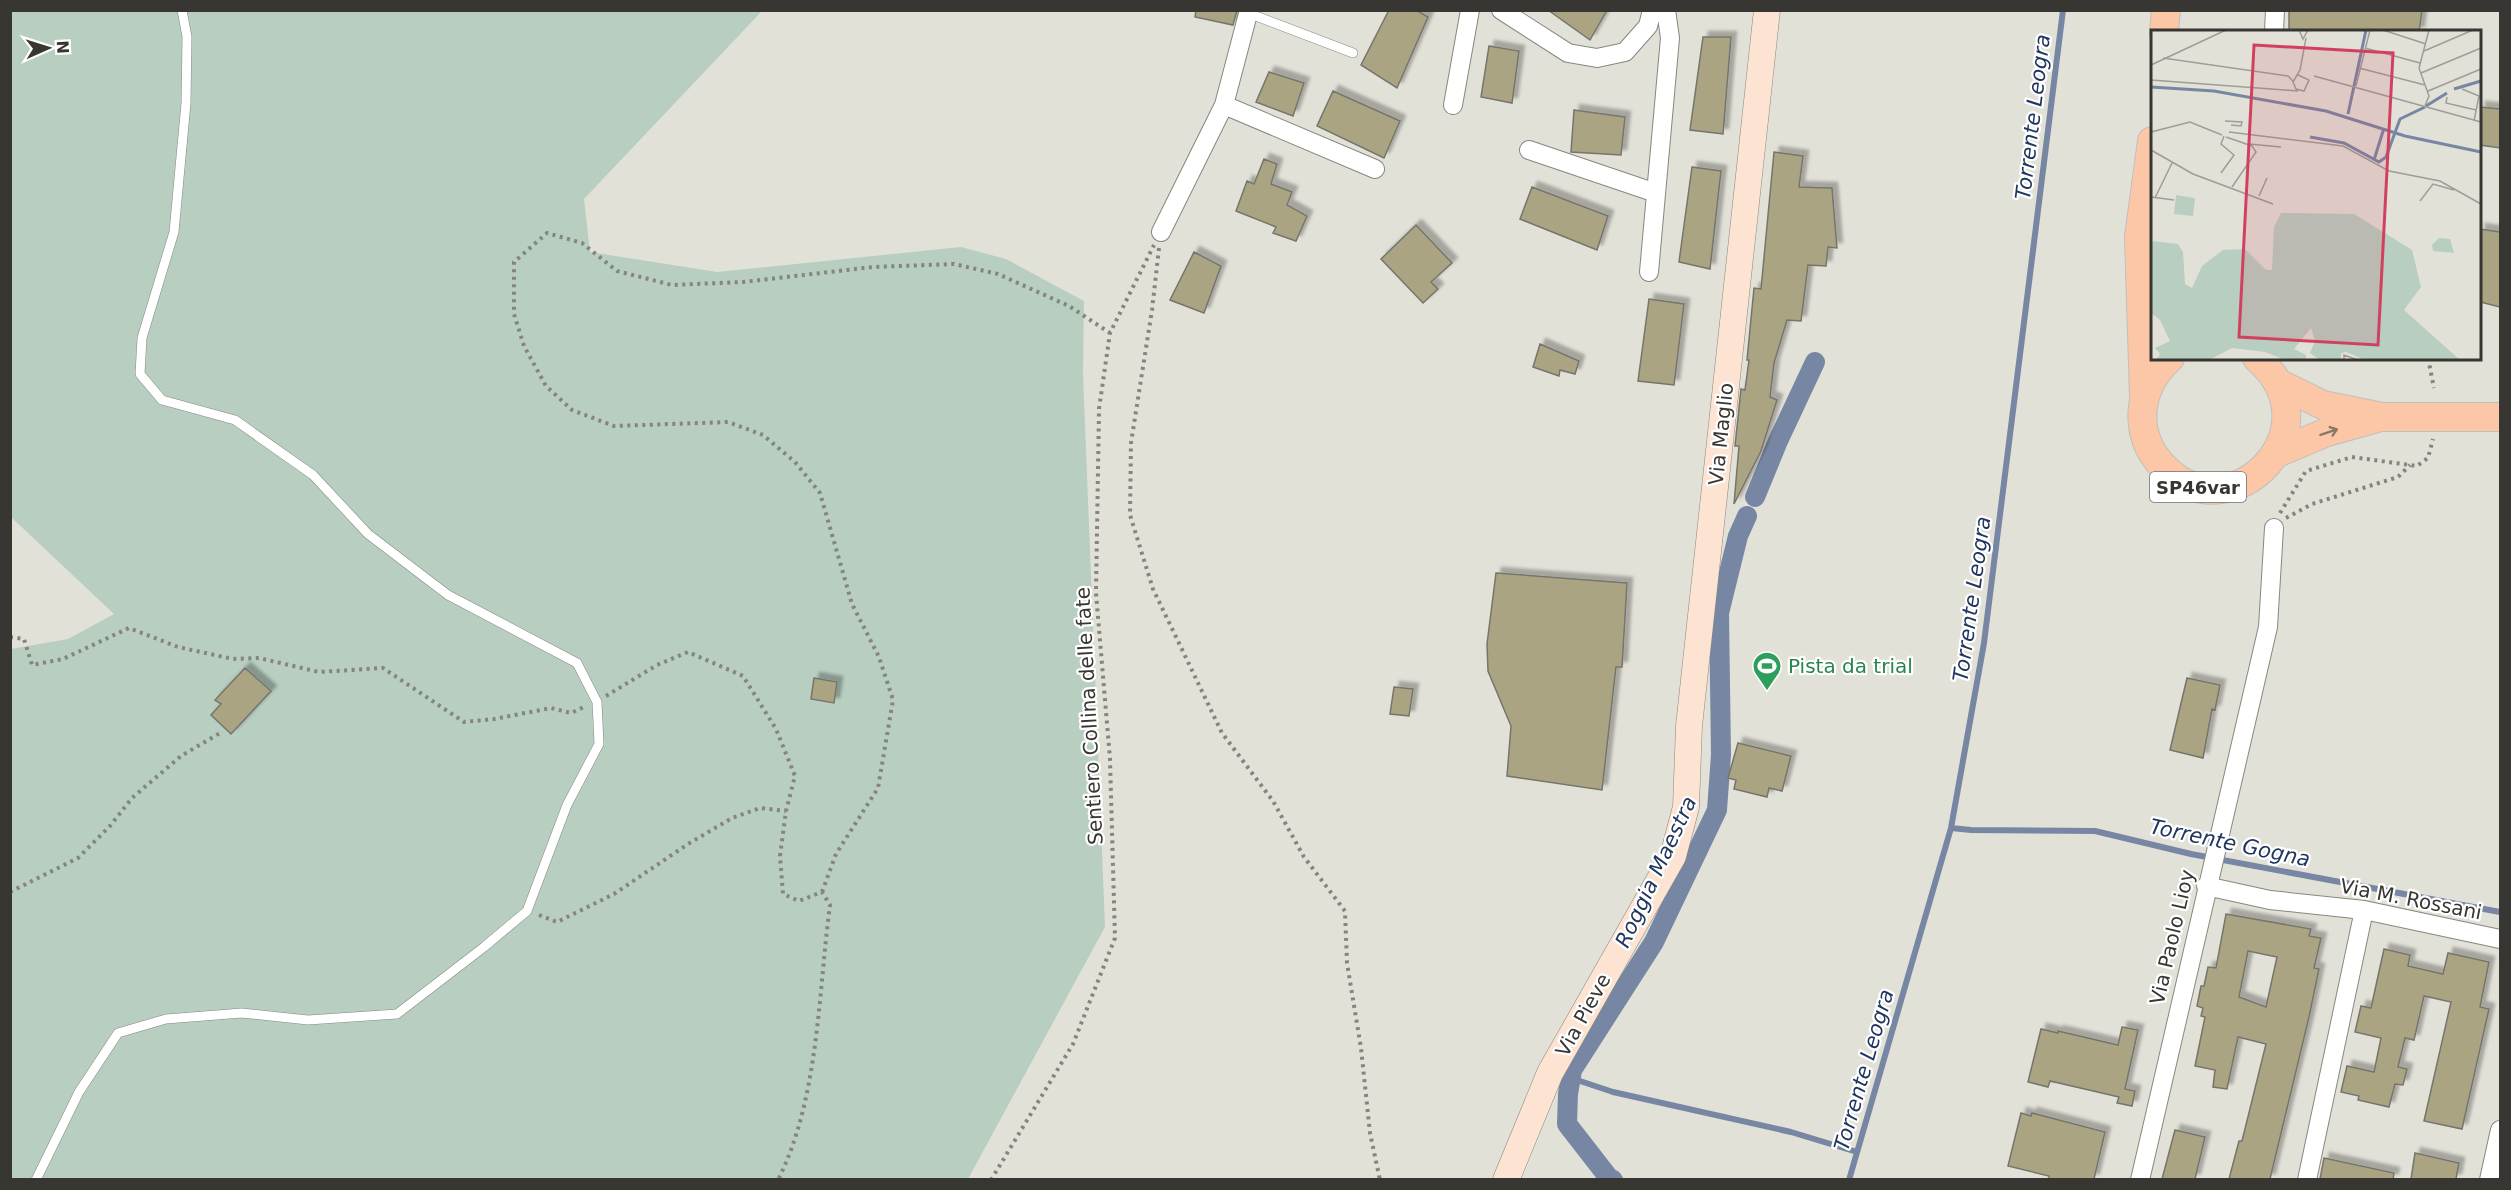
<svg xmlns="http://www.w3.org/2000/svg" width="2511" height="1190" viewBox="0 0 2511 1190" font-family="'DejaVu Sans',sans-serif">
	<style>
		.green { fill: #b7cec1 }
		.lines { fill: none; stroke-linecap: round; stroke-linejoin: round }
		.stream { stroke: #7787a3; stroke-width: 6 }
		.canal { stroke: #7787a3; stroke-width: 20 }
		.building { fill: #aaa482; stroke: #76756d; stroke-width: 1.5; fill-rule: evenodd; filter: url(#shadow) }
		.lane-casing { stroke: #88877e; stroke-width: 10 }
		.street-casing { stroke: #88877e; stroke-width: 20 }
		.secondary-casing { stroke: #88877e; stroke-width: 27 }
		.primary-casing { stroke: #bfbfbe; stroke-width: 30 }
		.path { stroke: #85847e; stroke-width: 4; stroke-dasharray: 3 4.5; stroke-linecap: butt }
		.lane { stroke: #fff; stroke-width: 9 }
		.street { stroke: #fff; stroke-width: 18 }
		.secondary { stroke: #fde3d2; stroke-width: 26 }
		.primary { stroke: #fbc7a6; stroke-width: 28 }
		.oneway { stroke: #8f7767 }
		.labels { text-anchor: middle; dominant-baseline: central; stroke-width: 4.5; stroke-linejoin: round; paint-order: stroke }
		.shield { fill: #fff; stroke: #737270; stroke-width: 1.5 }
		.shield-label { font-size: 18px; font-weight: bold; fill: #373633 }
		.street-label { font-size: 20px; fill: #373633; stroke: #fff }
		.leisure-label { font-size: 20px; fill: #27864d; stroke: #fff; text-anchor: start }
		.water-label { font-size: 21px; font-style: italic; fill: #20365f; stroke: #fff }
		.inset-river { fill: none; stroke: #7787a3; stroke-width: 3 }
		.inset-road { fill: none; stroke: #9e9d96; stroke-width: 1.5 }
		.view { fill: #d1415f; fill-opacity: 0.15; stroke: #d1415f; stroke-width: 3 }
		.inset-edge { fill: none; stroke: #373633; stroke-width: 3 }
	</style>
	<defs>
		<filter id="shadow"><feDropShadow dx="5.5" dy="-5.5" stdDeviation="1.5" flood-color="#0004"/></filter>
	</defs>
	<rect width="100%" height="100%" fill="#e2e1d8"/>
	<path class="green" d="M10 11H762L584 199 590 252 717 272 961 247 1006 259 1084 301 1083 374 1105 927 968 1179H11V649L68 639 114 614 11 517Z"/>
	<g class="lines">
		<path class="stream" d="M1951 828 1971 830 2095 831 2191 854 2500 912
			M1571 1078 1613 1092 1791 1132 1857 1152
			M1849 1180 1951 828 1984 643 2063 10"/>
		<path class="canal" d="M1755 497 1778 441 1815 362
			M1613 1180 1609 1178 1567 1124 1568 1094 1572 1070 1654 942 1717 810 1721 755 1719 613 1738 536 1747 516"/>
	</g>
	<path class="building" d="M1196 10H1237L1233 25 1195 17Z
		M1389 10H1416L1428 17 1397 88 1361 65Z
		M1548 10H1607L1590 40Z
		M2289 10H2422L2419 32H2289Z
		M1703 37H1731L1723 134 1690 130Z
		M1489 46 1519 51 1512 103 1481 97Z
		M1269 72 1304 83 1293 116 1256 102Z
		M1333 91 1400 121 1384 158 1317 126Z
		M2480 107 2500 109V148L2480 145Z
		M1574 110 1625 117 1621 155 1571 152Z
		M1774 152 1803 156 1799 187 1832 188 1837 248 1828 247 1826 266 1808 265 1801 321 1787 320 1774 363 1770 397 1777 400 1761 451 1734 504 1739 446H1735L1741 389 1745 390 1749 360H1747L1754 288 1761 289Z
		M1264 159 1277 164 1271 184 1292 192 1287 205 1307 216 1296 241 1273 233 1276 227 1236 211 1247 181 1254 184Z
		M1692 167 1721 171 1710 269 1679 262Z
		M1532 187 1608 216 1597 250 1520 219Z
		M1416 225 1452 263 1431 282 1438 289 1423 303 1381 259Z
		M2480 229 2500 232V307L2480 302Z
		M1194 252 1221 266 1204 313 1170 300Z
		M1649 299 1684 304 1674 385 1638 381Z
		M1540 344 1579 361 1575 374 1560 370 1559 376 1533 367Z
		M1496 573 1627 583 1622 667H1616L1602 790 1507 776 1511 726 1488 671 1487 644Z
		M245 668 271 691 231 734 211 715 221 704 215 700Z
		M814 678 837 682 834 703 811 699Z
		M2187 678 2220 685 2215 710 2212 709 2203 758 2170 750Z
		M1394 687 1413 689 1409 716 1390 714Z
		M1738 743 1791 756 1782 791 1769 788 1767 797 1734 789 1736 780 1728 778Z
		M2226 914 2311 929 2309 936 2321 938 2314 968 2319 969 2309 1017 2270 1179H2229L2239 1141H2242L2266 1044 2238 1037 2227 1089 2213 1087 2215 1070 2195 1066 2205 1017 2201 1016 2203 1008 2197 1006 2201 986H2204L2208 967 2216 968ZM2248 951 2277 957 2266 1007 2239 997Z
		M2384 949 2410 955 2408 966 2443 974 2448 953 2489 962 2480 1007 2489 1009 2462 1129 2424 1121 2451 1002 2424 996 2414 1040 2405 1038 2398 1067 2407 1069 2403 1085 2395 1084 2389 1107 2358 1100 2359 1096 2341 1092 2347 1066 2374 1072 2381 1038 2355 1032 2361 1006 2371 1008Z
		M2122 1027 2138 1030 2125 1089 2135 1091 2132 1106 2117 1103 2119 1097 2050 1081 2048 1087 2028 1082 2041 1029 2058 1033V1031L2118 1045Z
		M2021 1113 2031 1116 2032 1113 2105 1132 2094 1179H2049V1176L2008 1166Z
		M2175 1130 2205 1137 2195 1179H2162Z
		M2415 1153 2459 1163 2456 1179H2411Z
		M2324 1158 2394 1173 2393 1179H2320Z"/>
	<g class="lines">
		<g class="lane-casing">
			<path id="lane" d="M1248 13 1353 53
				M36 1180 79 1092 118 1033 166 1019 242 1013 308 1020 397 1014 484 947 527 911 567 805 599 744 597 702 577 663 448 595 368 534 313 475 235 420 162 400 140 374 142 338 174 232 186 103 187 37 182 10"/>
		</g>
		<g class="street-casing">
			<path id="street" d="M1501 10 1568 53 1597 58 1625 52 1648 26 1652 10
				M2274 32 2275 10
				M1224 105 1375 169
				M1453 105 1470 10
				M1529 150 1656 193
				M1161 232 1224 105 1249 10
				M1649 272 1670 38 1666 10
				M2206 886 2270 900 2364 910 2500 939
				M2140 1180 2268 627 2274 528
				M2307 1180 2364 910
				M2489 1180 2500 1130"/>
		</g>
		<g class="secondary-casing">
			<path id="secondary" d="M1506 1180 1550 1073 1673 856 1686 807 1689 726 1767 10"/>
		</g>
		<g class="primary-casing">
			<path id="primary" d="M2164 32 2166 10
				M2170 358C2149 377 2138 403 2144 432 2148 449 2157 462 2170 473 2235 530 2337 428 2257 358
				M2278 383 2323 405 2382 417H2500
				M2144 396 2139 237 2152 141
				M2277 453 2327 432 2377 418"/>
		</g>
		<path class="path" d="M1159 248 1152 310 1131 443 1130 515 1153 589 1222 733 1273 801 1304 857 1345 911 1347 963 1361 1048 1370 1133 1380 1180
			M2428 358 2434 388
			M2280 513 2306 471 2352 457 2417 466 2428 458 2433 439
			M2286 518 2312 504 2398 477 2410 465
			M10 637 24 639 32 665 63 659 129 628 178 647 233 659 259 658 319 672 383 668 464 722 494 719 551 708 571 713 586 706
			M606 696 657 665 688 652 743 676 776 729 795 776 786 811 780 856 783 894 799 901 822 892 830 905C818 995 819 1098 778 1180
			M10 892 78 858 110 826 132 798 181 756 220 733
			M822 892 836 854 878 788 893 700 879 657 852 604 820 493 795 462 763 435 728 422 614 426 572 410 546 386 524 346 514 314V262L547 233 582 243 617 271 672 285 743 282 873 267 954 264 998 274 1069 306 1110 333
			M539 915 557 922 614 894 688 844 732 818 760 808 786 811
			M991 1180 1073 1044 1115 938 1110 759 1096 593 1099 409 1110 333 1154 245"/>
		<use href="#lane" class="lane"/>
		<use href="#street" class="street"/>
		<use href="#secondary" class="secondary"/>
		<use href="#primary" class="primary"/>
	</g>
	<defs><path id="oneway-shaft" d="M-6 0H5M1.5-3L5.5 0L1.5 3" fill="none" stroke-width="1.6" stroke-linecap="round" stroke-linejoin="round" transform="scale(1.5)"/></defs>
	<use class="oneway" href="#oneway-shaft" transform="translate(2329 432) rotate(-18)"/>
	<defs>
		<g id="stadium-pin" transform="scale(1.5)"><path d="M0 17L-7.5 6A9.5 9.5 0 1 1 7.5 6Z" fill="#2e9e5b" stroke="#fff"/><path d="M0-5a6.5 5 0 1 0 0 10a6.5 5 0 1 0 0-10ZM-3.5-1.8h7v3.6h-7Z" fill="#fff"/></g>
	</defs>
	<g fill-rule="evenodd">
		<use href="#stadium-pin" x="1767" y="666"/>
	</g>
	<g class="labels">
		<rect class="shield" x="2150" y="472" width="96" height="30" rx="4.5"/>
		<g class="shield-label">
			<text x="2198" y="487">SP46var</text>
		</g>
		<g class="street-label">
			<text transform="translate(1721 434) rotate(-84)">Via Maglio</text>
			<text transform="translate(1089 716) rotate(-93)">Sentiero Collina delle fate</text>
			<text transform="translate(2411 899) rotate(11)">Via M. Rossani</text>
			<text transform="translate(2172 937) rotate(-77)">Via Paolo Lioy</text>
			<text transform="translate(1583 1015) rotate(-61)">Via Pieve</text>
		</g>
		<g class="leisure-label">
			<text x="1788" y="666">Pista da trial</text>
		</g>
		<g class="water-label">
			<text transform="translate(2033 117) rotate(-83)">Torrente Leogra</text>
			<text transform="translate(1972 599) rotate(-82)">Torrente Leogra</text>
			<text transform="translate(2230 843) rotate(12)">Torrente Gogna</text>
			<text transform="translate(1656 872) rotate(-65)">Roggia Maestra</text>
			<text transform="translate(1864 1070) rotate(-74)">Torrente Leogra</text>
		</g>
	</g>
	<g transform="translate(2151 30)">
		<rect width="330" height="330" fill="#e2e1d8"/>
		<path d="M25 165 44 168 42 186 23 184ZM130 183 203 184 261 220 270 257 253 280 309 330H214L195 322 190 323V330H169L159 323 164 311 160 298 143 319 155 325V330H134L114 322 81 318 58 330H5L9 324 4 318 19 311 9 290 0 283V211L27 214 32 222 34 254 41 258 51 236 72 220 94 219 115 240H121L123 197ZM288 208 299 209 303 223 282 221 281 215Z" fill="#b7cec1"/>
		<path class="inset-river" d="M0 57 63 61 175 81 254 106 330 122M303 59 330 51M275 76 296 63M197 84 215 0M159 107 193 113 228 132 235 127 249 89 274 77M223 130 233 98"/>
		<path class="inset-road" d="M148 0 152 9 157 0M232 0 275 14M214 18 269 33M273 21 322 0M12 28 137 46 142 51M0 35 75 0M208 38 274 55M270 43 330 18M147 45 158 50 153 61 145 59 142 52 149 40 155 8M163 46 330 92M0 50 147 61M205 56 219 0M311 59 328 66 323 91M277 61 330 39M296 67 295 73 325 80M274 76 278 66 268 38 278 0M74 91 91 92 90 96 80 95M0 102 39 92 71 105M78 102 192 116 238 141 289 151 330 174M75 107 101 116 105 122 81 157M98 114 130 117M0 120 42 144 122 174M70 143 83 125 70 114 73 106M108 166 116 148M0 167 23 170M4 168 21 133M269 171 282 154 303 160M193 330V325L207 330"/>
		<path class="view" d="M103 15 242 23 227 315 88 307Z"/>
		<rect width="330" height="330" class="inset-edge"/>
	</g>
	<rect width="2511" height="1190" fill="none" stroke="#373633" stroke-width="24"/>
	<g transform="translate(48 48) rotate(87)" stroke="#ffffff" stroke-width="4.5" paint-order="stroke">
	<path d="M0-4.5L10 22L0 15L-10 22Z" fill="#373633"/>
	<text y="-9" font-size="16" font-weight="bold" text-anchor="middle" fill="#373633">N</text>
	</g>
</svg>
